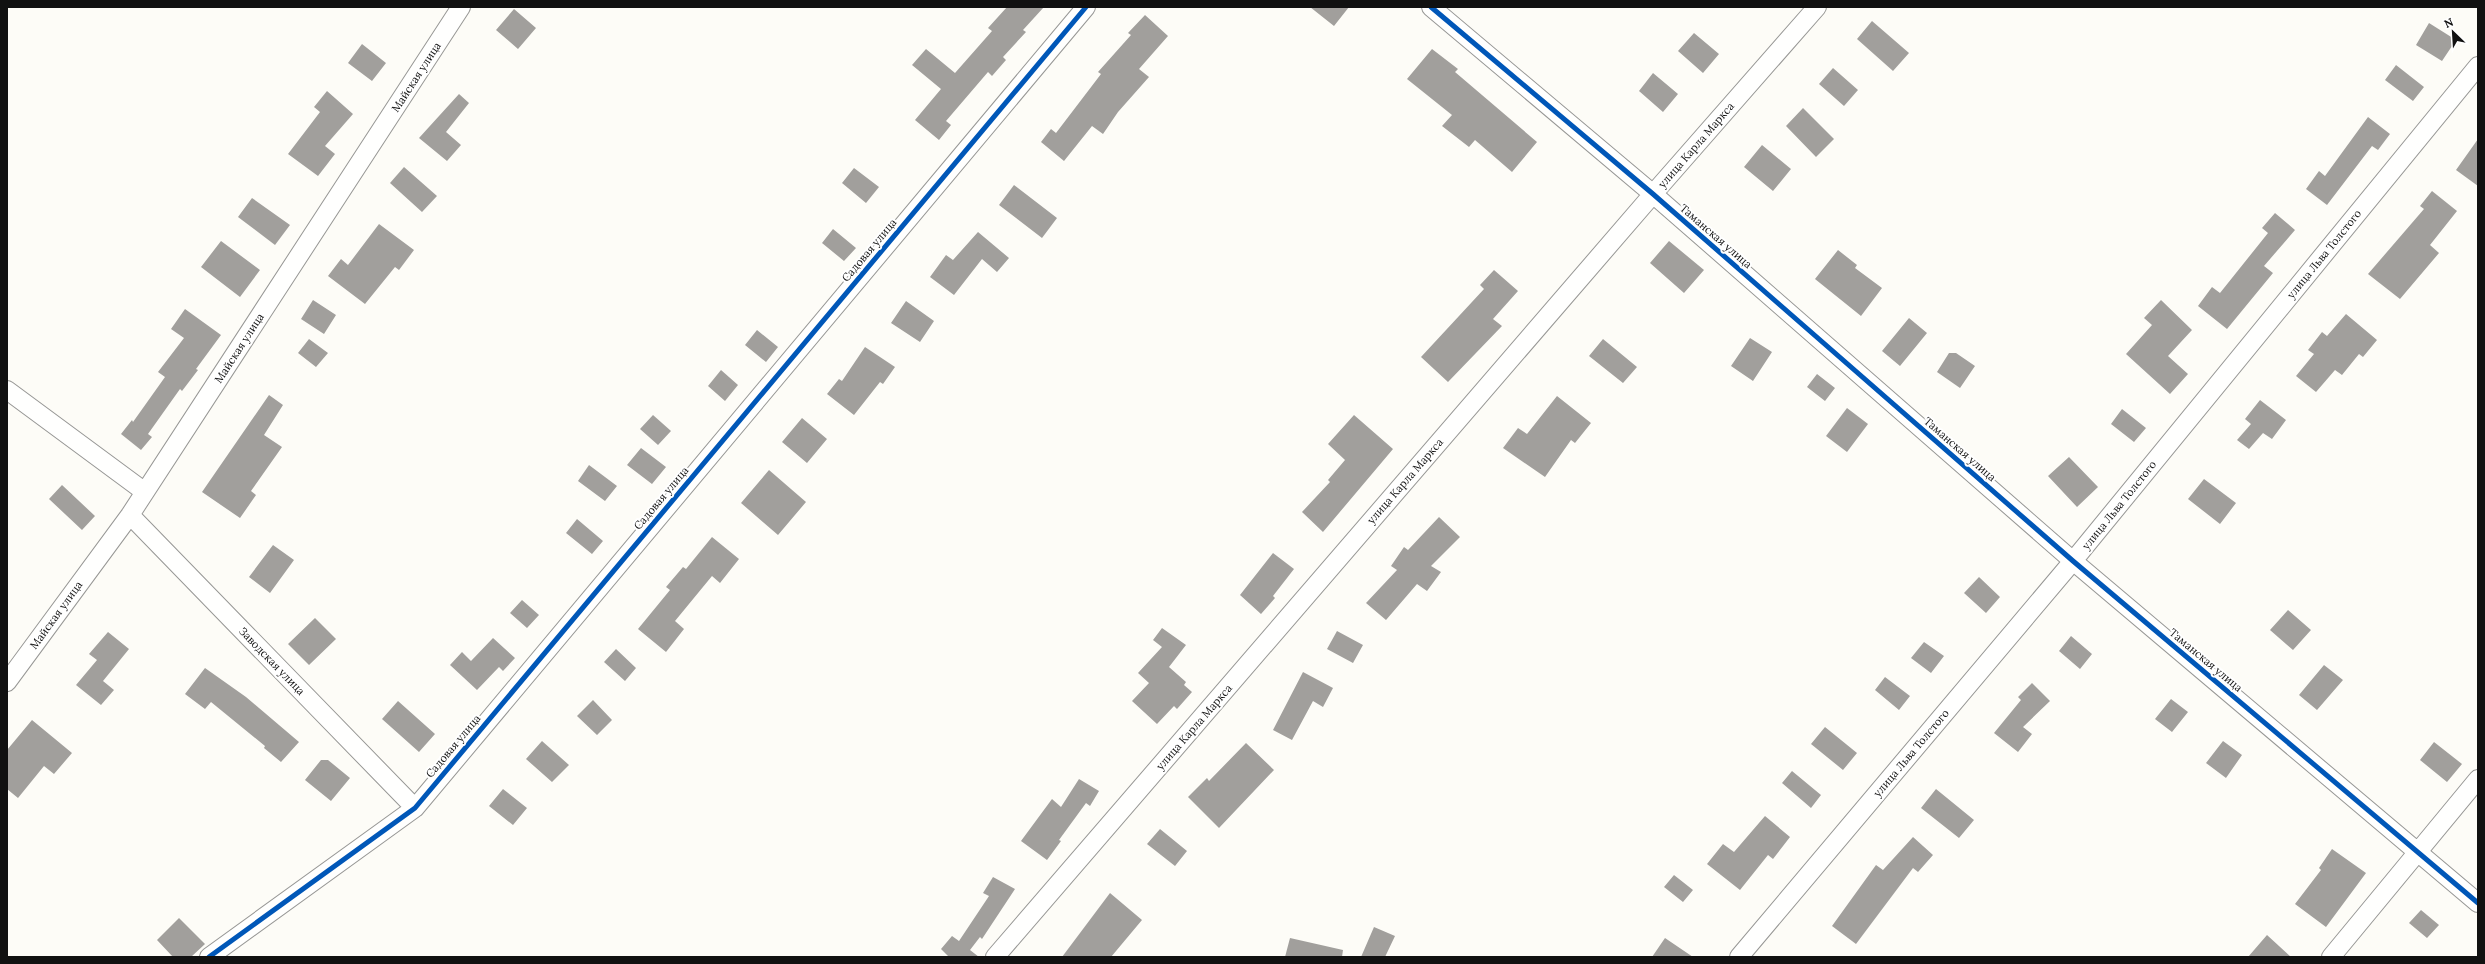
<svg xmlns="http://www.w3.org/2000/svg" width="2485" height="964" viewBox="0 0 2485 964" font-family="Lora,serif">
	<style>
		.building { fill: #a19f9c }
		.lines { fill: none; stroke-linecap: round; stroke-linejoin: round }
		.minor-casing { stroke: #979795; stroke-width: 20 }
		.minor { stroke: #fffffe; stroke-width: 18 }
		.cycleway-casing { stroke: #fff; stroke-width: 8 }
		.cycleway { stroke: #0057b8; stroke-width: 5 }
		.labels { text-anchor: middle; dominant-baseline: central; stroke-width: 4; stroke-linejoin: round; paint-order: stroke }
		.street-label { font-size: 11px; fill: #111; stroke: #fff }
	</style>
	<rect width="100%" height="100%" fill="#fdfcf7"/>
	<path class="building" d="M1007 7H1044L1023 30 1026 32 1003 57 1006 60 992 76 988 72 946 121 951 125 939 140 915 120 941 89 912 65 926 49 955 73 992 31 988 28Z
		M1310 7H1349L1334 26Z
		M514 9 536 28 518 49 496 30Z
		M1145 15 1168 36 1139 69 1149 77 1118 112 1103 134 1092 126 1064 161 1041 142 1051 129 1056 133 1101 74 1098 72 1131 35 1128 33Z
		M1872 21 1909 53 1893 71 1857 39Z
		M2429 23 2456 40 2442 61 2416 45Z
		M1694 33 1719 54 1703 73 1678 51Z
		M362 44 386 63 372 81 348 63Z
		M1432 49 1458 69 1455 72 1537 142 1512 172 1475 140 1469 147 1442 126 1452 115 1407 79Z
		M2396 65 2424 87 2413 101 2385 80Z
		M1833 68 1858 90 1844 106 1819 84Z
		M1653 73 1678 94 1663 112 1639 91Z
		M327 91 353 114 325 146 335 154 318 176 288 154 320 112 314 107Z
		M459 94 469 103 446 132 461 145 447 161 419 138Z
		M1803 108 1834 139 1816 157 1786 126Z
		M2368 117 2390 134 2378 150 2372 146 2327 205 2306 189 2319 171 2325 176Z
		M2478 139V186L2456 170Z
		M1762 145 1791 169 1773 191 1744 167Z
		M404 167 437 196 422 212 390 183Z
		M854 168 879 187 866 203 842 183Z
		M1014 185 1057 218 1042 238 999 205Z
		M2432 191 2457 211 2430 245 2439 253 2400 299 2368 274 2424 209 2420 206Z
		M252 198 290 225 275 245 238 217Z
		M2275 213 2295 230 2264 266 2273 273 2227 329 2198 306 2212 287 2220 293 2268 233 2262 228Z
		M379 224 414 250 399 270 395 267 365 304 328 276 341 259 348 265Z
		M833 229 856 248 844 261 822 243Z
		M978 232 1009 258 997 272 982 259 954 295 930 277 946 255 953 260Z
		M221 241 260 270 240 297 201 267Z
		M1669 241 1704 270 1684 293 1650 263Z
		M1838 250 1857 265 1855 268 1882 288 1861 316 1815 279Z
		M1494 270 1518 291 1493 319 1502 326 1448 382 1421 357 1484 289 1480 285Z
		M313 300 336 315 324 334 301 319Z
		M2161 300 2192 330 2168 356 2188 374 2170 394 2126 354 2152 325 2144 318Z
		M906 301 934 321 920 342 891 323Z
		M185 309 221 335 196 369 198 370 182 391 180 389 148 434 152 437 141 450 121 434 132 420 133 422 165 377 158 372 184 338 171 329Z
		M2346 314 2377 340 2363 357 2359 354 2342 375 2335 370 2316 392 2296 376 2314 354 2308 350 2322 332 2327 336Z
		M1909 318 1927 333 1900 366 1882 351Z
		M757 330 778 347 766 362 745 345Z
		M1750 338 1772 352 1753 381 1731 366Z
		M309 339 328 353 316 367 298 353Z
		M1603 339 1637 367 1623 383 1589 356Z
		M865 347 895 367 883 384 880 382 854 415 827 394 839 379 842 381Z
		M1949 353H1956L1975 366 1960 388 1937 372Z
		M721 370 738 385 725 401 708 386Z
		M1817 374 1835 388 1825 401 1807 387Z
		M269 395 283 405 264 435 282 447 251 491 256 495 240 518 202 492Z
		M1557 396 1591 423 1575 443 1571 440 1545 477 1503 448 1518 428 1527 434Z
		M2260 400 2286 420 2272 439 2263 433 2249 449 2237 440 2251 424 2245 419Z
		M1847 408 1868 424 1847 452 1826 436Z
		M2122 409 2146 428 2134 442 2111 424Z
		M653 415 671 431 658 445 640 429Z
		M1354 415 1393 449 1323 532 1302 512 1330 482 1328 480 1345 460 1328 444Z
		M802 418 827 439 807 463 782 442Z
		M641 448 666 467 652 484 627 465Z
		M2069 457 2098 487 2077 507 2048 476Z
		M589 465 617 486 605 501 578 481Z
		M769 470 806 502 778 535 741 503Z
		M2204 479 2236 503 2220 524 2188 499Z
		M62 485 95 516 82 530 49 499Z
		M1439 517 1460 537 1431 566 1441 572 1427 591 1417 584 1386 620 1366 603 1397 570 1391 566 1404 547 1408 550Z
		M577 519 603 541 592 554 566 533Z
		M712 537 739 559 720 583 712 576 675 621 684 629 666 652 638 629 670 590 666 587 683 567 686 569Z
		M273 545 294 560 270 593 249 577Z
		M1273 553 1294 569 1273 596 1275 598 1261 614 1240 595Z
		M1979 577 2000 597 1986 613 1964 593Z
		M522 600 539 615 527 628 510 613Z
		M2288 610 2311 630 2293 650 2270 630Z
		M315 618 336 639 309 665 288 644Z
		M1162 628 1186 645 1169 667 1186 682 1184 685 1192 692 1177 709 1174 706 1157 724 1132 701 1149 683 1138 673 1162 647 1153 640Z
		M1337 631 1363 645 1353 663 1327 649Z
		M108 632 129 649 103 681 114 690 101 705 76 685 97 660 89 654Z
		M2071 636 2092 654 2080 669 2059 651Z
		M493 638 515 658 503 671 499 667 477 690 450 665 462 652 471 661Z
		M1924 642 1944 656 1931 673 1911 658Z
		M616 649 636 668 625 681 604 662Z
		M2324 665 2343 680 2317 710 2299 695Z
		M205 668 246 697 299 742 281 762 264 748 265 746 211 702 205 709 185 694Z
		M1303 672 1333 688 1323 707 1313 701 1292 740 1273 730Z
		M1885 677 1910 696 1899 710 1875 690Z
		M2032 683 2050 701 2023 727 2032 734 2018 752 1994 733 2021 700 2018 697Z
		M2171 699 2188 712 2172 732 2155 719Z
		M593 700 612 720 597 735 577 716Z
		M398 701 435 734 419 752 382 719Z
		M32 720 72 753 54 774 44 766 18 798 7 789V750Z
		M1825 727 1857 753 1843 770 1811 744Z
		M542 741 569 765 552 782 526 759Z
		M2223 741 2242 755 2226 778 2206 763Z
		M2434 742 2462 764 2447 782 2420 760Z
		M1246 743 1274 770 1219 828 1188 797 1207 778 1209 781Z
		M321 760H328L350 778 331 801 305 780Z
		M1792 771 1821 795 1811 808 1782 783Z
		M1079 779 1099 791 1090 806 1086 803 1059 840 1061 841 1047 860 1021 841 1052 799 1061 807Z
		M503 789 527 808 513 825 489 806Z
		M1936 789 1974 820 1959 838 1921 808Z
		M1765 816 1790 837 1773 859 1768 855 1740 890 1707 864 1723 844 1734 852Z
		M1160 829 1187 851 1175 866 1147 844Z
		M1913 837 1933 855 1918 872 1913 868 1856 944 1832 926 1876 865 1883 870Z
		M2332 849 2366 873 2326 927 2295 904 2321 870 2319 868Z
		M1674 875 1693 890 1683 902 1664 887Z
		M993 877 1015 889 982 939 980 937 970 950 979 957H949L941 949 952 936 959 941 989 896 983 893Z
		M1110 893 1142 920 1111 957H1062Z
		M2421 910 2439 925 2427 938 2409 923Z
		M179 918 205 944 191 957H173L157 940Z
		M1374 927 1395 936 1385 957H1361Z
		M2267 935 2291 957H2248Z
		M1290 938 1343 950 1342 957H1285Z
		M1665 938 1693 957H1652Z"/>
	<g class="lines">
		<g class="minor-casing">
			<path id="minor" d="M1431 7 1653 194 2073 561 2478 903
				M7 390 145 492
				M130 515 415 808
				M7 682 130 515 461 7
				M209 957 415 808 1086 7
				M995 957 1653 194 1817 7
				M1739 957 2073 561 2478 66
				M2331 957 2478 779"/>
		</g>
		<use href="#minor" class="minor"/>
		<g class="cycleway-casing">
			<path id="cycleway" d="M1431 7 1653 194 2073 561 2478 903
				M209 957 415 808 1086 7"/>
		</g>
		<use href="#cycleway" class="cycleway"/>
	</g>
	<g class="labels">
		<g class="street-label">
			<text transform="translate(416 77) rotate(-57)">Майская улица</text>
			<text transform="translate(1696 145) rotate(-49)">улица Карла Маркса</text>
			<text transform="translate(1716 236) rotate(41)">Таманская улица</text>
			<text transform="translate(869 250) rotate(-50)">Садовая улица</text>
			<text transform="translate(2324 254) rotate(-51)">улица Льва Толстого</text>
			<text transform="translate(239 348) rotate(-57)">Майская улица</text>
			<text transform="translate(1960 449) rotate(41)">Таманская улица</text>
			<text transform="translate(1405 481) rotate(-49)">улица Карла Маркса</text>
			<text transform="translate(661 498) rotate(-50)">Садовая улица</text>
			<text transform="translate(2119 505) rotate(-51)">улица Льва Толстого</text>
			<text transform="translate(56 615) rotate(-54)">Майская улица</text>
			<text transform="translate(2206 660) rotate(40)">Таманская улица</text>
			<text transform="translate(272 661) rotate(46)">Заводская улица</text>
			<text transform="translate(1194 727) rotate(-49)">улица Карла Маркса</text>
			<text transform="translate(453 746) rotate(-50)">Садовая улица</text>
			<text transform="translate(1911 753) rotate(-50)">улица Льва Толстого</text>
		</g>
	</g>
	<rect width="2485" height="964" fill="none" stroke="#111111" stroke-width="16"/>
	<g transform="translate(2453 32) rotate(335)" stroke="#ffffff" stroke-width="3" paint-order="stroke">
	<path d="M0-3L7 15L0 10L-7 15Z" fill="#111111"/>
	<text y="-6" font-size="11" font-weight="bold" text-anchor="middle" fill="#111111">N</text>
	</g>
</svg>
